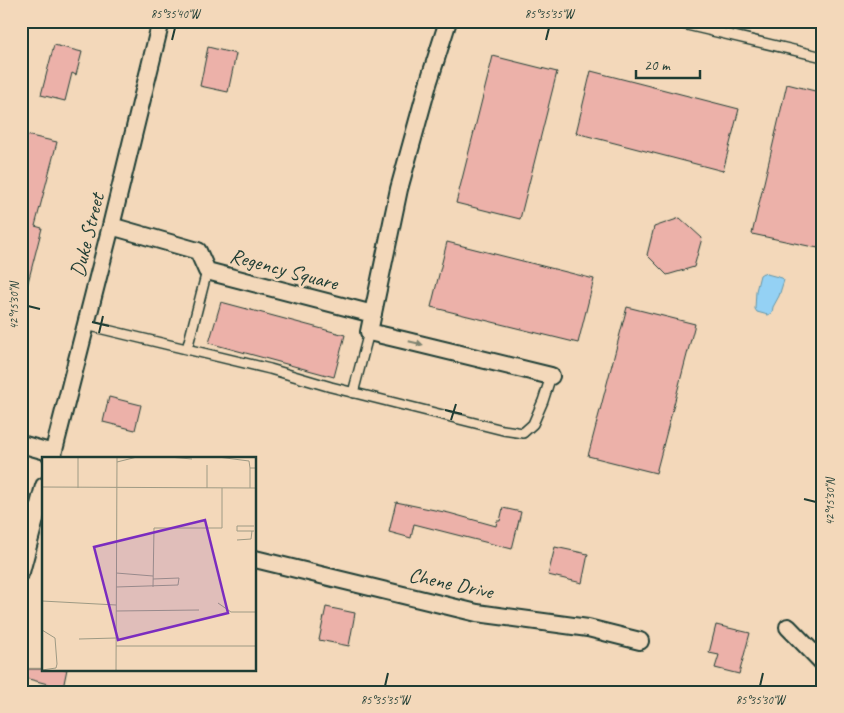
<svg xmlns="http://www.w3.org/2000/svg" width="844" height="713" viewBox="0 0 844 713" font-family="Caveat,sans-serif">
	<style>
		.water { fill: #94d1f4; stroke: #6596a7 }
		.building { fill: #ecb1a9; stroke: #1f3d34 }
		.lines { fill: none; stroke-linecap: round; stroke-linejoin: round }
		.service-casing { stroke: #1f3d34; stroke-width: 12 }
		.minor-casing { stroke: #1f3d34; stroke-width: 20 }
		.service { stroke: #f3d8ba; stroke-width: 9 }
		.minor { stroke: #f3d8ba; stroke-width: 16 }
		.oneway { fill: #7e8370 }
		.ticks { fill: none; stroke: #1f3d34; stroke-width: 2 }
		.labels { text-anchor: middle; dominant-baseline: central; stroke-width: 5; stroke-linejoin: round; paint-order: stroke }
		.street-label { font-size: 21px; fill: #1f3d34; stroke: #f3d8ba }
		.inset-road { fill: none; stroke: #9e9a84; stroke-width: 1 }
		.view { fill: #7b2cbf; fill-opacity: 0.15; stroke: #7b2cbf; stroke-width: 2.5 }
		.inset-edge { fill: none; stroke: #1f3d34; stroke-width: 2.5 }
		.neatline { fill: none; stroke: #1f3d34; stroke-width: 2 }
		.ticks-label { font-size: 12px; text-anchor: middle; fill: #1f3d34 }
	</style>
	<rect width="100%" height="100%" fill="#f3d8ba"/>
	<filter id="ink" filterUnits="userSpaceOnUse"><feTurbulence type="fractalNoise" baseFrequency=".02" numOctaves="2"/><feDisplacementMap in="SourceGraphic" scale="10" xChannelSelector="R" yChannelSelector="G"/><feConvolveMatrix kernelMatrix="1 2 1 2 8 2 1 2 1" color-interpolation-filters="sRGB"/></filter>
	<g filter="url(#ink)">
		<path class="water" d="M763 273 782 278 784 280 779 296 773 307 772 313 768 315 757 312 755 309 756 291 760 275Z"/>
		<path class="building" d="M54 45 82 52 76 75 72 73 65 101 41 95Z
			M208 47 236 54 228 92 200 86Z
			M493 56 557 72 520 219 456 203Z
			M591 71 739 109 723 171 576 133Z
			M787 84 823 93V227L818 248 752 234Z
			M26 135 57 142 35 226 42 228 27 286 21 285V155Z
			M680 218 702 238 694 267 667 275 647 255 654 227Z
			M447 242 594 279 578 343 431 307Z
			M221 302 345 335 334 377 209 343Z
			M627 307 695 324 656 473 588 456Z
			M109 397 141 405 135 430 103 422Z
			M396 502 449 513 496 526 497 521H500L503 508 521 512 512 549 414 524 411 538 389 532Z
			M555 547 588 554 582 583 548 575Z
			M326 607 355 613 349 646 319 640Z
			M716 625 750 633 739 674 715 668 719 655 709 653Z
			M21 669H67L63 688 21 677Z"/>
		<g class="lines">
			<g class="service-casing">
				<path id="service" d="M670 21 823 57
					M86 325 270 369 331 387 503 430 523 433 533 424 543 401 551 376
					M187 349 207 271
					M353 393 369 332"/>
			</g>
			<g class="minor-casing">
				<path id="minor" d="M448 21 428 84 399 189 369 332 403 340 551 376
					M111 226 198 251 207 271 373 314
					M21 444 53 453
					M52 458 111 226 161 21
					M255 559 477 613 588 628 640 641
					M21 572 44 486
					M788 627 823 663"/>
			</g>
			<use href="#service" class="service"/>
			<use href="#minor" class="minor"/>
		</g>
		<defs><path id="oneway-solid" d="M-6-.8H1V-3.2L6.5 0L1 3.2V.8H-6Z" transform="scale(1.25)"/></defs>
		<use class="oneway" href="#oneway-solid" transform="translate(416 343) rotate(14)"/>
	</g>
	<path class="ticks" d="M172 40 175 28M546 40 549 28M28 306 40 309M92 322 109 326M99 333 103 316M445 410 462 414M451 420 456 404M804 499 816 502M385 686 388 673M760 686 763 673"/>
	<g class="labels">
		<g class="street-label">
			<text transform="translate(87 235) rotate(-76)">Duke Street</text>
			<text transform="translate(284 269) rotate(15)">Regency Square</text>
			<text transform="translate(451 583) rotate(12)">Chene Drive</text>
		</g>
	</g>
	<g transform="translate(42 457)">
		<rect width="214" height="214" fill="#f3d8ba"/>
		<path class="inset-road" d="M127 0 150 2M176 0 207 4 208 11M75 5 95 0M165 8V31M0 30 214 31M36 31V0M208 31V11H214M212 69H195V74H212M195 83 209 82 210 74M74 116 111 119M74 130 136 128 137 121 111 122M111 130 112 71H180V31M0 144 74 148M176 146 189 155H214M74 154 157 153M0 173 13 181 15 207 14 211 0 213M37 182 74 181M74 189H214M74 214 75 0"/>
		<path class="view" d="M163 63 186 156 76 183 52 90Z"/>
		<rect width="214" height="214" class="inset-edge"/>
	</g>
	<rect width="844" height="713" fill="none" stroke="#f3d8ba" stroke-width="55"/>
	<path d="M636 70v8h64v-8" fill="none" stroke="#1f3d34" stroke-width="2.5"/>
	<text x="644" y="70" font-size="15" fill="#1f3d34" stroke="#f3d8ba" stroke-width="4" paint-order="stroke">20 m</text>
	<rect x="28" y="28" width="788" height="658" class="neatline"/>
	<g class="ticks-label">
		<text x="175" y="18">85°35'40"W</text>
		<text x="549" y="18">85°35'35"W</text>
		<text transform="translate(14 306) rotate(-90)" y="4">42°15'30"N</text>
		<text transform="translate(830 502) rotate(-90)" y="4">42°15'30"N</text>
		<text x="385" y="704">85°35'35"W</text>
		<text x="760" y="704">85°35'30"W</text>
	</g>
</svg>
